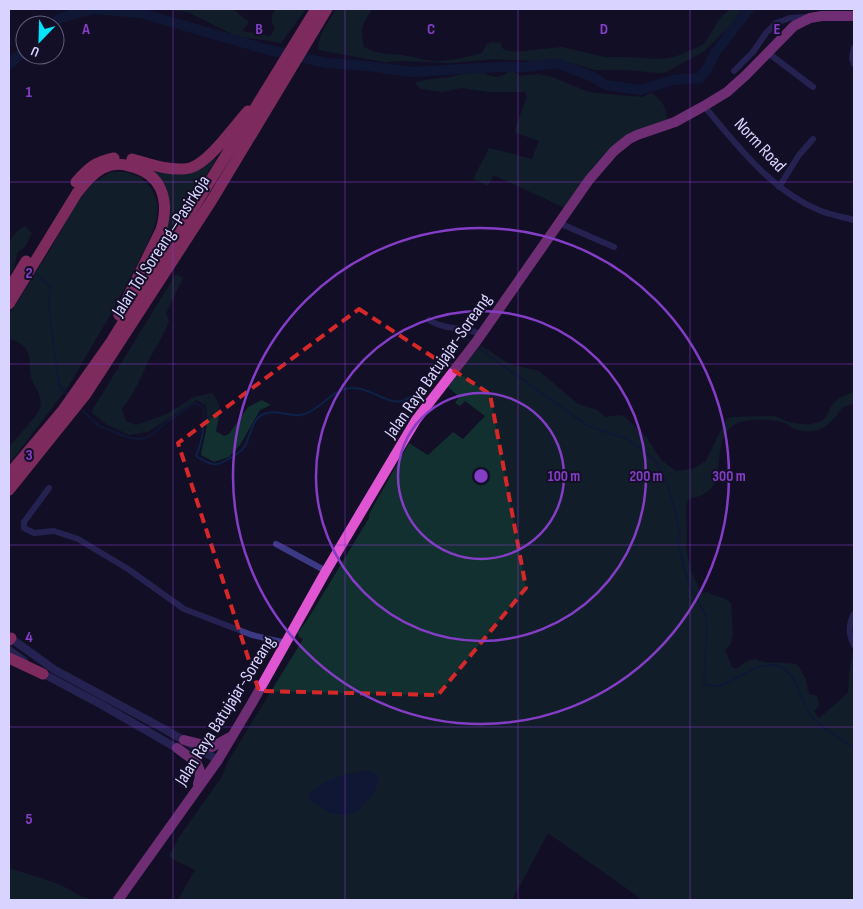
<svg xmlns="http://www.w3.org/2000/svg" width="863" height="909" viewBox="0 0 863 909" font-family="'Sofia Sans Condensed',sans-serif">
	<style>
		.green { fill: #12302f }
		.water { fill: #0c2248 }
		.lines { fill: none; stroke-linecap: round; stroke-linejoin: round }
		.stream { stroke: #0c2248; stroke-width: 2 }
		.river { stroke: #0c2248; stroke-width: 10 }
		.minor { stroke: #3d3a85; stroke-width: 6 }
		.tertiary { stroke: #3d3a85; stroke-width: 8 }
		.trunk { stroke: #e055d1; stroke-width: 10 }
		.motorway { stroke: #ff4fa3; stroke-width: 11 }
		.marked { fill: none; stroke: #d62828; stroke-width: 4; stroke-dasharray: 10 6; stroke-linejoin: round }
		.grid { fill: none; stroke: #843dc5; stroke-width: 1; stroke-opacity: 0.55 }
		.ring { fill: none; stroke: #843dc5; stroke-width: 2.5 }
		.labels { text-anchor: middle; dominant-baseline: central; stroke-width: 4; stroke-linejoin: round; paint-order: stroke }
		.street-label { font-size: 18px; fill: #d9d4ff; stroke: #130f26 }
		.grid-label { font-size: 16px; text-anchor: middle; font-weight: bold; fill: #843dc5; stroke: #130f26; stroke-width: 4; stroke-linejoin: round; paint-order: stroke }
		.centre { fill: #843dc5; stroke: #130f26; stroke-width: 2.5 }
		.ring-label { font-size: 15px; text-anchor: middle; font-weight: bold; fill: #843dc5; stroke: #130f26; stroke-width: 4; stroke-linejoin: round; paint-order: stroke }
	</style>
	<rect width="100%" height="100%" fill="#130f26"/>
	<path class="green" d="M159 9H233L249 22 242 31 270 36 274 30V25L272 24V15L276 9H306L281 43 236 36 188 12Z
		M336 9H372C363 24 359 28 364 47 377 54 387 54 401 55 412 56 422 60 432 61 449 62 466 57 482 53L487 44 492 42 500 43 504 50 517 52 562 47 604 57H626L659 59 669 58 680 55 704 44 721 17 731 9H742L730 26 703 52 666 72 660 73 626 70H595L558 59 532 61 494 59 451 63 406 61 384 62 319 50C316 37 330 20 336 9Z
		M510 71 517 73 519 76 538 74 549 76 589 92 605 94 642 97 651 93C661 99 667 107 667 119 649 129 627 134 611 148 592 164 579 188 565 208L494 175 488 186 473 179 489 148 532 159 539 141 514 132 527 96 525 92H490L461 88 443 92 421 89 415 83C427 78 438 79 450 77 458 75 465 73 473 72 491 71 491 84 510 71Z
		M214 158 216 159 147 277 145 276 169 213C171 188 160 182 144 165L156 169Z
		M111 172H126L140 177 152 189 158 205 156 222 147 245 112 312 68 387 9 464V447C15 439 38 416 40 408 43 399 37 390 33 382 25 365 39 347 9 339V315L50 250 70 214 91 184Z
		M25 226 32 233 25 247 17 253 14 268 9 275C9 252 2 239 25 226Z
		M176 274 183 278 166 313 169 320C165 334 156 346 149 360 141 377 134 394 122 409L126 421 136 425 167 414 194 397 212 393C223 405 219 416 216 431L224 436 229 434 248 407 262 400 271 405 260 410 240 445 229 457 214 462 201 455C204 436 209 428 206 406L197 400 148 432 129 435 106 424 91 412Z
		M482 346 509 364 539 371 578 404 597 410 605 417 620 415 625 417 647 438 661 460 676 471 692 469 706 461 726 420 730 417 775 416C786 423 812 429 824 419 829 414 830 404 837 400 842 396 849 395 854 391V404L842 407C836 419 821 434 806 431 802 431 795 429 791 427 789 426 788 424 785 423 774 419 746 418 736 424 709 438 728 480 707 492 702 496 695 497 689 499L686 505 687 536 686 547 691 571 701 593 707 592C717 598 722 595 731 603L733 635 730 645 725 650 732 667 736 669 747 661 755 659C768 665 784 661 798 665L806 680 809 694 817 696 819 704 818 708 814 711 819 718 848 693 850 668 854 645V900H643L548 833 512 900H178L195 870 169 857 179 837 221 778 229 760 303 639 300 638 297 633 306 622 369 518V514L409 443 428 455 453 432 463 439 485 416 465 401 460 406 455 403 459 397 448 387 471 356Z
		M9 868 59 884 82 897 98 900H9Z"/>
	<path class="water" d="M370 770C374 772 377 773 378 778 379 784 375 790 372 795 358 815 345 821 323 809 317 805 311 803 308 797 317 780 352 772 370 770Z"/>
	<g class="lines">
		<path class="stream" d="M34 272 50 287 49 304 51 325 59 385 68 395
			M477 347 588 426 627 439 655 460 667 484 676 514 679 529 678 541 684 568 693 593 705 614 707 624 704 683 706 685C727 691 743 670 763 666 798 659 796 697 811 716 822 729 840 738 854 748
			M80 408 99 426 130 438 140 439 146 438 153 434 164 424 195 403 204 408C204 425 203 440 196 456 211 465 215 468 230 458 236 455 241 452 245 446 250 437 252 418 264 414 278 408 291 419 305 414 324 407 332 388 354 388 370 387 389 407 405 400 430 388 437 357 455 338L462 337 472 342"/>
		<path class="river" d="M53 25 60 18 94 9 140 13 269 50 327 63 368 66 411 72 499 67H527L557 63 591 76 606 85 640 90 673 80 700 78 708 67 715 53 749 9
			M9 64 25 51"/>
		<path class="minor" d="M854 48 852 58 854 64
			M767 52 813 87
			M734 71 753 52 766 33 776 23 790 18 807 17
			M704 106C738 146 771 191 821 211 831 215 843 217 854 220
			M779 187 799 155 813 139
			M559 223 614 247
			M429 320C447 331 462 326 481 334
			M49 488 24 522V528L34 533 54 531 78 539 128 569 184 609 252 635 286 643
			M276 544 326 571
			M854 614C848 625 848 634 854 645"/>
		<path class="tertiary" d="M9 637 55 670 166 730 218 760
			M9 650 24 661
			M40 672 102 705 180 750"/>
		<path class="trunk" d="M184 740 212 747 230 737
			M177 748C192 759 205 764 198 784
			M118 900 218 760 252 703 326 571 416 420 476 342 589 180 614 151 629 139 637 135 675 122 704 106 727 92 746 75 794 26 810 18 822 16H854"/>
		<path class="motorway" d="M132 159C149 164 172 172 190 168 209 163 234 126 248 111
			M76 182C88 168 95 162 114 158
			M9 289 26 261
			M9 304 77 193C85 183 92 174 103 168 111 164 120 163 129 166 162 173 170 200 161 230L119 315
			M9 474 63 410 111 342 316 9
			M9 490 86 394 212 200 327 9
			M9 640 11 638
			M9 658 43 674"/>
	</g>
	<path d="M0 0H863V909H0ZM359 309 490 394 526 588 438 695 259 691 178 443Z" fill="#130f26" fill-opacity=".55" fill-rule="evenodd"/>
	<path class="marked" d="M359 309 490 394 526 588 438 695 259 691 178 443Z"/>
	<path class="grid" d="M173 9V900M345 9V900M518 9V900M690 9V900M9 182H854M9 364H854M9 545H854M9 727H854"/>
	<g class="ring">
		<circle cx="481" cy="476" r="83"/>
		<circle cx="481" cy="476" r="165"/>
		<circle cx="481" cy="476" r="248"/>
	</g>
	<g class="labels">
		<g class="street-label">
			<text transform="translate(760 145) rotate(47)">Norm Road</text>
			<text transform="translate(161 246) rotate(-57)">Jalan Tol Soreang–Pasirkoja</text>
			<text transform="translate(438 366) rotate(-55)">Jalan Raya Batujajar-Soreang</text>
			<text transform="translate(225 711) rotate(-58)">Jalan Raya Batujajar-Soreang</text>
		</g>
	</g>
	<g class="grid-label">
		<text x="86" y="34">A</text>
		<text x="259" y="34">B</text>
		<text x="431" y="34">C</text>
		<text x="604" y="34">D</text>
		<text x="777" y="34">E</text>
		<text x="29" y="97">1</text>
		<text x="29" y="278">2</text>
		<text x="29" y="460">3</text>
		<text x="29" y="642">4</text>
		<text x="29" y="824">5</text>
	</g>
	<circle cx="481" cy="476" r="8" class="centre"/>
	<g class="ring-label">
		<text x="564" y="481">100 m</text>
		<text x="646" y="481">200 m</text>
		<text x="729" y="481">300 m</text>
	</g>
	<rect width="863" height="909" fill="none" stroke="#d9d4ff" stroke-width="20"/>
	<g transform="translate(40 40) rotate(203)"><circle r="24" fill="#130f26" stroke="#625e7d"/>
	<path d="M0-4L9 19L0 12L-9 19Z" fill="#00e5ff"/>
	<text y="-8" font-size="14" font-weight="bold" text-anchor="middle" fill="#d9d4ff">U</text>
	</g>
</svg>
